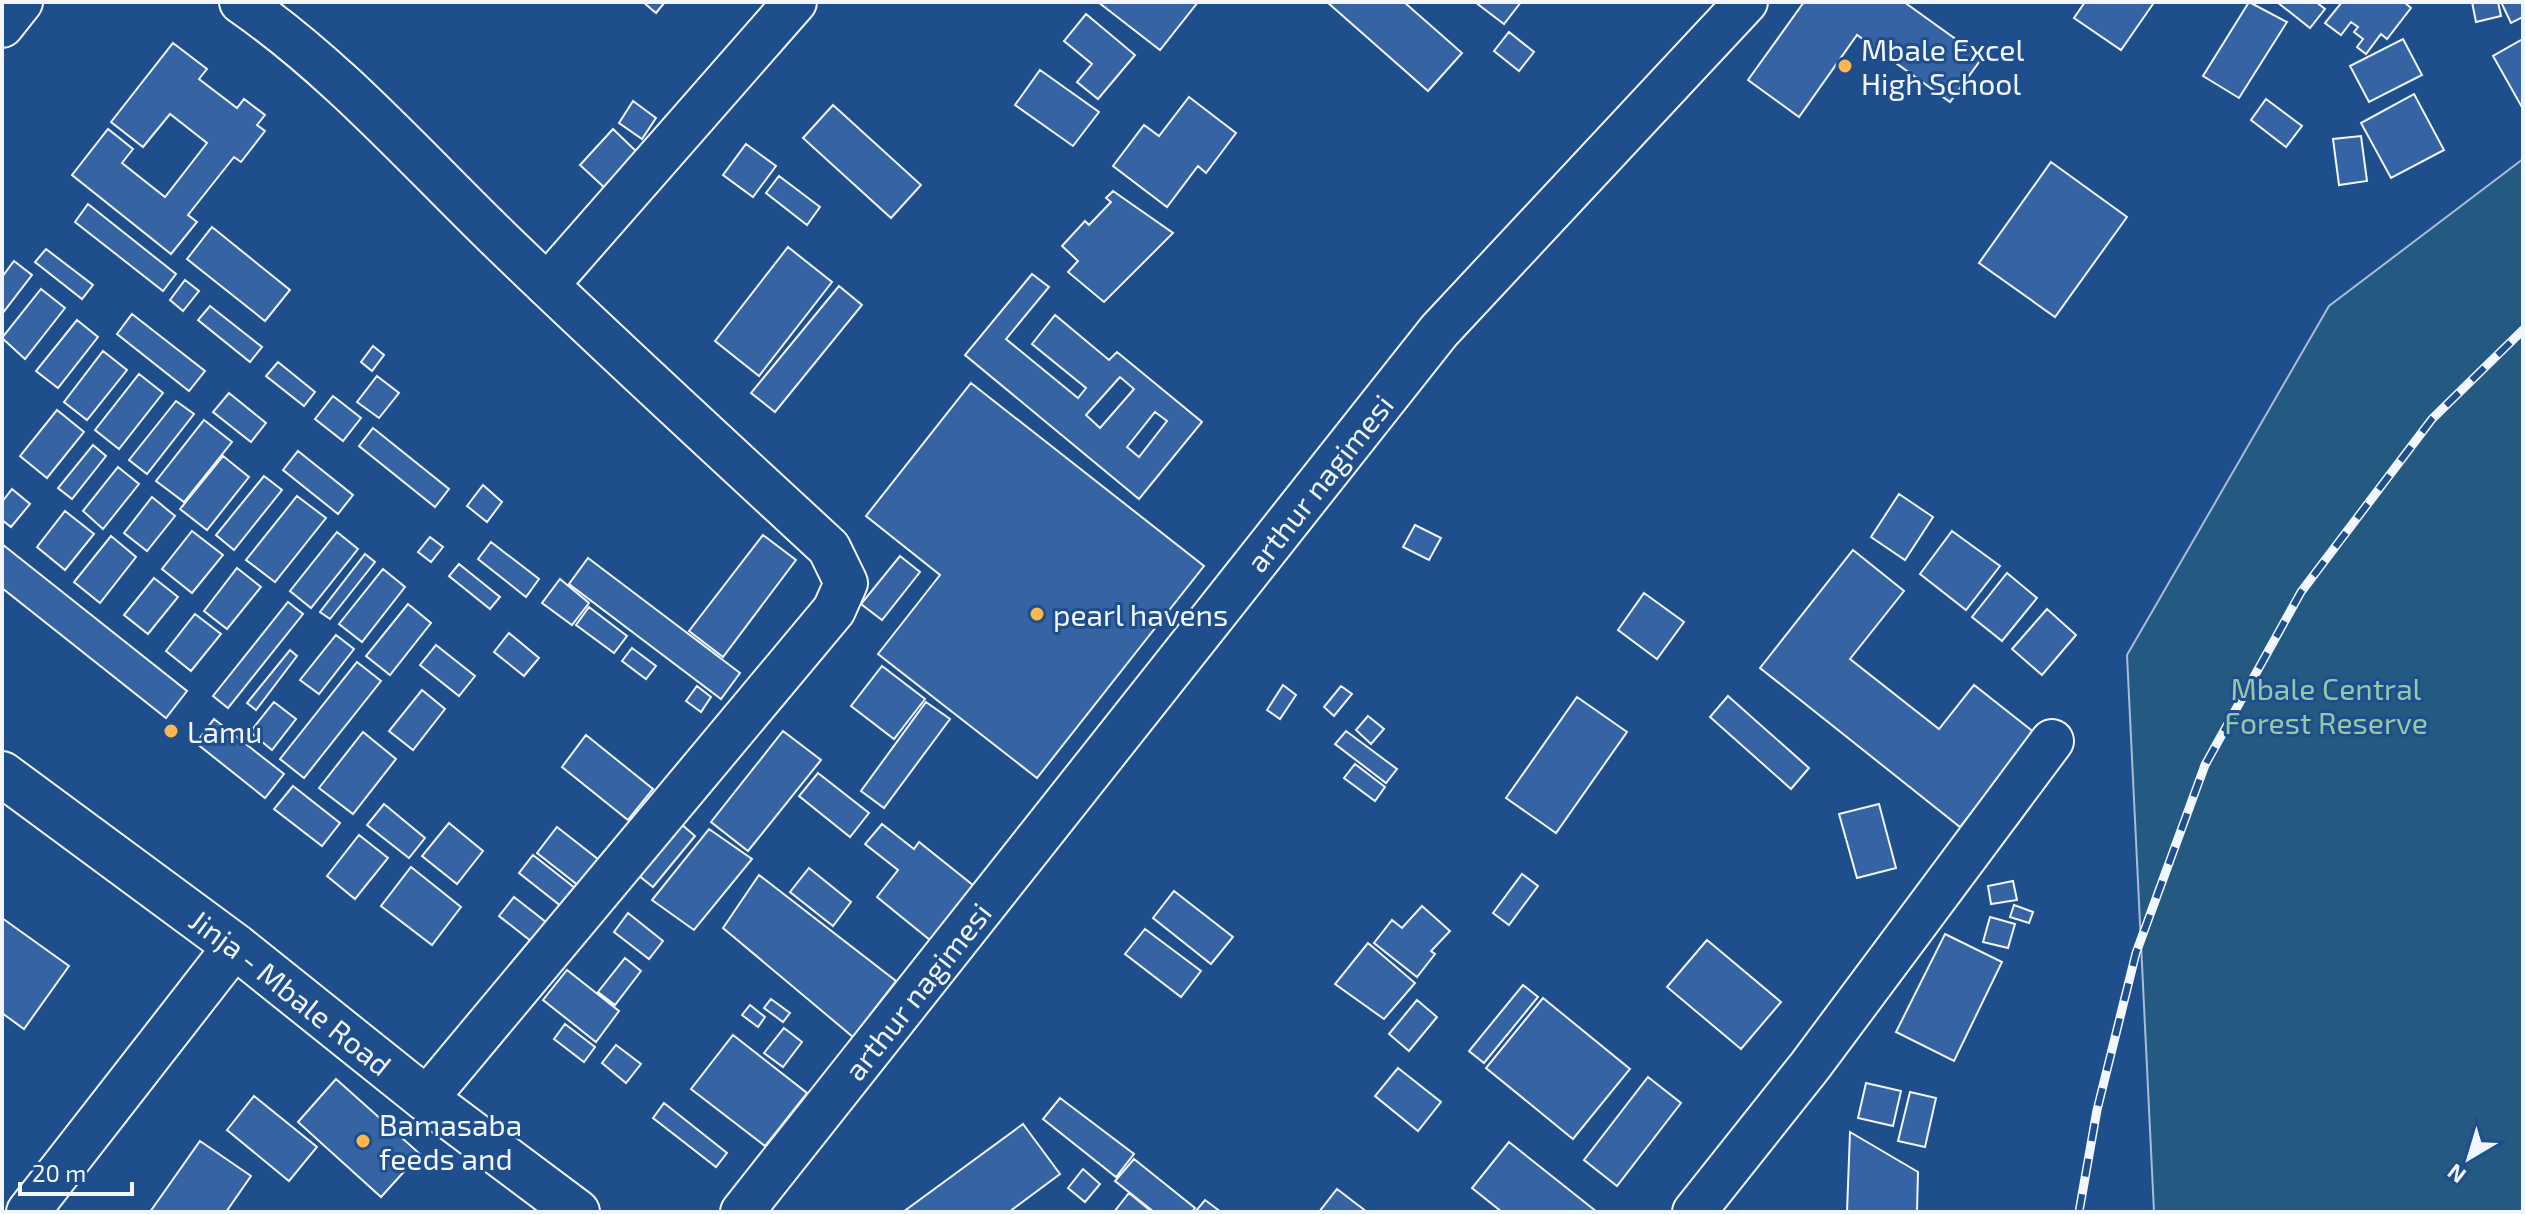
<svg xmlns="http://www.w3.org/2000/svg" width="2525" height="1214" viewBox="0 0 2525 1214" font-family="'Exo 2',sans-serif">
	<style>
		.green { fill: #245a82; stroke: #a8bbd7; stroke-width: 2 }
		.building { fill: #3563a3; stroke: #f2f6ff; stroke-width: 2; fill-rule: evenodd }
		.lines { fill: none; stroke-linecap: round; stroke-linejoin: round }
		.minor-casing { stroke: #f2f6ff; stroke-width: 46 }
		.major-casing { stroke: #f2f6ff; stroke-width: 48 }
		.minor { stroke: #1f4e8c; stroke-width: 42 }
		.major { stroke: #1f4e8c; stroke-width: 44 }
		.rail-casing { stroke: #f2f6ff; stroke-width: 9 }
		.rail { stroke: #1f4e8c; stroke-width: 6; stroke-dasharray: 18; stroke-linecap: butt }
		.poi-dot { fill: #ffb74d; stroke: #1f4e8c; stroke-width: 3 }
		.labels { text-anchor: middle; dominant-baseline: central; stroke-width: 6; stroke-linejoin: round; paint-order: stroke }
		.poi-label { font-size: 30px; fill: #f2f6ff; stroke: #1f4e8c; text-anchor: start }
		.street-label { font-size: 30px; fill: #f2f6ff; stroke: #1f4e8c }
		.park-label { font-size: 30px; fill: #97c8a6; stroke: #1f4e8c }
	</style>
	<rect width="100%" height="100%" fill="#1f4e8c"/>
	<path class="green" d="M2523 159V1212H2154L2127 655 2329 306Z"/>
	<path class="building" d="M643 2H665L656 13Z
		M1098 2H1198L1160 50Z
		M1327 2H1404L1462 53 1428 91Z
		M1475 2H1521L1504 24Z
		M1804 2H1904L1982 58 1950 102 1857 35 1799 117 1748 80Z
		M2085 2H2149L2153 4 2121 50 2074 18Z
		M2249 2 2287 22 2239 98 2203 76Z
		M2277 2H2316L2325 9 2310 28Z
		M2342 2H2404L2411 8 2387 39 2381 34 2366 54 2357 47 2363 39 2354 32 2358 27 2351 22 2341 35 2325 23Z
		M2472 2H2498L2501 16 2476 22Z
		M2501 2H2523V17L2511 23Z
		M1086 14 1135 55 1098 99 1077 82 1092 64 1064 41Z
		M1509 32 1534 52 1519 71 1494 51Z
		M2403 39 2422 75 2369 102 2350 66Z
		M2523 39V109L2493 56Z
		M173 43 207 69 199 79 237 108 244 99 265 115 257 125 265 131 241 162 234 157 188 215 197 222 171 254 72 175 108 129 133 149 122 163 165 197 207 143 170 114 143 147 111 122Z
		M1040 70 1099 112 1073 146 1015 105Z
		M2414 94 2444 150 2391 178 2361 123Z
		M1189 97 1236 133 1206 173 1198 166 1167 207 1113 166 1144 125 1159 136Z
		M2266 99 2302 126 2286 147 2251 120Z
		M633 101 656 118 642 139 619 123Z
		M833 105 921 185 891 218 803 138Z
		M613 129 639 154 607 190 580 165Z
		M2361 136 2367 181 2339 185 2333 139Z
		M746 144 776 166 753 197 723 175Z
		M2051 162 2127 217 2055 317 1979 263Z
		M779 176 820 207 807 225 766 193Z
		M1113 191 1173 233 1104 302 1068 272 1078 261 1062 246 1085 221 1089 225 1111 202 1106 198Z
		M88 204 176 274 163 291 75 222Z
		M212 227 290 290 265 321 187 259Z
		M788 247 832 282 759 376 715 341Z
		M46 249 93 285 82 299 35 262Z
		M14 261 32 275 2 314V277Z
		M1032 274 1049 287 1006 339 1078 398 1086 388 1032 344 1055 315 1109 360 1117 352 1202 422 1139 499 965 355ZM1120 377 1134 389 1100 428 1086 415ZM1155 412 1167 421 1139 457 1127 447Z
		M185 280 199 291 183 311 170 300Z
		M839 286 862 305 775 412 751 393Z
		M41 289 65 308 25 359 2 338Z
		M210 306 262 347 250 362 198 320Z
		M132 314 205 371 189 391 117 334Z
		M77 320 98 337 58 388 36 371Z
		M373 346 384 355 372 371 361 362Z
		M103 351 127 370 87 420 64 402Z
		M278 362 315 392 304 406 266 376Z
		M139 374 163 393 119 449 95 430Z
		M377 376 399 393 379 418 357 402Z
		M971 383 1204 566 1037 778 878 654 940 575 866 516Z
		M229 393 266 423 251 442 213 412Z
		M333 396 361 418 343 441 315 419Z
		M176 401 194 414 147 474 129 460Z
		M57 410 84 432 47 478 20 456Z
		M204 420 232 442 184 502 156 481Z
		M373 428 449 489 435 507 359 446Z
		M93 445 106 456 72 499 58 488Z
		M298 451 353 495 338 514 283 470Z
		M223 456 249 477 207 530 180 509Z
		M118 467 139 484 103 529 83 511Z
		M264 476 282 490 234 550 216 535Z
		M483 485 502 502 487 522 467 506Z
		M12 489 30 504 11 527 2 520V502Z
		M1899 494 1933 517 1905 560 1871 537Z
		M297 496 326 518 275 582 246 560Z
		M152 497 175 516 147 551 124 533Z
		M65 511 94 534 65 570 37 547Z
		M1415 525 1441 538 1429 560 1403 547Z
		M192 531 223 555 192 593 162 569Z
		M1952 531 2000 566 1966 610 1920 574Z
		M337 532 358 549 311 608 290 591Z
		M763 535 796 560 723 657 689 631Z
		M111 536 136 557 100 603 74 582Z
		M430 537 443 547 431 562 418 552Z
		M491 542 539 579 526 597 478 559Z
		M2 544 187 691 166 718 2 588Z
		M1853 550 1904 591 1850 659 1939 729 1974 685 2035 733 1960 827 1760 668Z
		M365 554 375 562 330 619 320 612Z
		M900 556 920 572 882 620 861 604Z
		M588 558 740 673 721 699 569 584Z
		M459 564 500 597 490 609 449 576Z
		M237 568 261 587 227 629 204 611Z
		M383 569 405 587 362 642 339 624Z
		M2007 573 2037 598 2002 641 1972 617Z
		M154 578 178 597 148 634 124 615Z
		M560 579 589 603 572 625 542 603Z
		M1644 593 1684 622 1657 659 1618 630Z
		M288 602 303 614 228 708 213 696Z
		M408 604 431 623 390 675 366 656Z
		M589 607 627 636 614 653 576 625Z
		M2047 609 2076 635 2042 675 2012 649Z
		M195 614 221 634 191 671 166 651Z
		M509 633 539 658 524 676 494 652Z
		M336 635 354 649 319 694 300 680Z
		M436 645 475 676 459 696 420 665Z
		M632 648 656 666 646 679 622 661Z
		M290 650 297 656 256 710 247 703Z
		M357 662 381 681 304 778 280 759Z
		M882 666 925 699 894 739 851 706Z
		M1283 685 1296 695 1280 719 1267 710Z
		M697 686 711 697 701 712 686 701Z
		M1341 686 1352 694 1334 716 1324 707Z
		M422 690 445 709 413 750 389 731Z
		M1728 696 1809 768 1791 789 1710 717Z
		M1577 697 1627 732 1556 833 1506 798Z
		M274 702 296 719 272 750 250 732Z
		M926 702 950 719 884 808 861 791Z
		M1368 716 1384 729 1371 744 1356 730Z
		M214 719 284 774 265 798 196 743Z
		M783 731 821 760 748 851 711 822Z
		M1346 731 1397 769 1386 783 1335 744Z
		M363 732 396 759 353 814 319 788Z
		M586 735 653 789 628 820 562 767Z
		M1355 764 1385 787 1375 801 1344 778Z
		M818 773 869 813 850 837 799 796Z
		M293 786 340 823 322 846 274 809Z
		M384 804 425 838 409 858 367 825Z
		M1879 804 1896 868 1857 878 1839 814Z
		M449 823 483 851 457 884 422 856Z
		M680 823 695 836 653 887 638 875Z
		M882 824 914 849 919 842 974 886 930 940 877 897 898 870 865 844Z
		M557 827 608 867 588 893 537 853Z
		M709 829 752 859 694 930 652 900Z
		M359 835 388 858 355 899 327 876Z
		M533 855 580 892 566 910 519 873Z
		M411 867 461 907 432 945 381 906Z
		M809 868 851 902 833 926 790 892Z
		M1522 874 1538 886 1509 925 1493 913Z
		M759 875 896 981 853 1037 723 928Z
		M2013 881 2017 900 1991 904 1988 886Z
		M1174 891 1233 937 1211 964 1153 918Z
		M514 897 551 926 536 945 499 916Z
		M2014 905 2033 912 2029 923 2010 917Z
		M1422 906 1450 931 1431 951 1435 954 1417 977 1374 943 1392 920 1402 928Z
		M628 913 663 941 649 959 614 932Z
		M1990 917 2015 924 2008 948 1983 942Z
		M2 918 69 966 24 1029 2 1013Z
		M1145 929 1201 971 1181 997 1125 954Z
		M1945 934 2002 962 1954 1061 1896 1032Z
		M1707 940 1781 1002 1741 1049 1667 987Z
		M1368 943 1415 983 1384 1019 1335 984Z
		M625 958 641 971 615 1005 598 992Z
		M567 970 619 1011 596 1042 543 1000Z
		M1523 985 1538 997 1484 1063 1469 1051Z
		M1543 998 1630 1069 1573 1139 1486 1068Z
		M771 999 790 1013 783 1022 764 1008Z
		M1417 1000 1437 1017 1409 1051 1389 1034Z
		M750 1005 765 1017 758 1027 742 1015Z
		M565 1024 595 1047 584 1062 554 1039Z
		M784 1028 802 1042 783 1067 764 1053Z
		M733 1035 807 1093 765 1146 691 1089Z
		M616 1045 641 1064 626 1083 602 1063Z
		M1398 1068 1441 1102 1418 1131 1375 1096Z
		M1648 1077 1681 1103 1617 1186 1584 1160Z
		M336 1079 420 1154 381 1197 298 1122Z
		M1866 1083 1901 1091 1893 1126 1858 1118Z
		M1910 1092 1936 1098 1925 1147 1898 1141Z
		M254 1096 317 1147 289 1181 227 1130Z
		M1060 1098 1134 1154 1116 1177 1043 1119Z
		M664 1103 727 1153 716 1167 653 1118Z
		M1023 1124 1060 1174 1009 1212H903Z
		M1850 1132 1918 1172 1917 1212H1847Z
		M200 1141 251 1176 226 1212H150Z
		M1509 1142 1597 1212H1502L1472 1188Z
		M1134 1159 1195 1208 1192 1212H1154L1115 1181Z
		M1083 1169 1100 1184 1085 1202 1068 1188Z
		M1337 1189 1367 1212H1319Z
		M1129 1193 1152 1212H1114Z
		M1205 1200 1221 1212H1195Z"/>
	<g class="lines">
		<g class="minor-casing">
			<g id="minor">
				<path d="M241 2C335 67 414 156 496 236 605 342 717 444 829 548L846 583 834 610 426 1099"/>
				<path d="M2 26 21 2"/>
				<path d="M547 285 795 2"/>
				<path d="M28 1212 235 946"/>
				<path id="s1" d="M742 1212 1439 331 1746 2"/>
				<path d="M1694 1212 1810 1066 2052 741"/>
			</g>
		</g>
		<g class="major-casing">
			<g id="major">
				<path id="s2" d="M2 774 235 946 426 1099 577 1212"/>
			</g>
		</g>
		<use href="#minor" class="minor"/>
		<use href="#major" class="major"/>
		<g class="rail-casing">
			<path id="rail" d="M2079 1212 2097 1110 2136 953 2205 765 2301 592 2432 419 2523 330"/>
		</g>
		<use href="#rail" class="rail"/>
	</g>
	<g class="poi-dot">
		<circle cx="1845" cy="66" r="8"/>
		<circle cx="1037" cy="614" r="8"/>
		<circle cx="171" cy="731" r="8"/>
		<circle cx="363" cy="1141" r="8"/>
	</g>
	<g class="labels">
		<g class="poi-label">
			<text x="1861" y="49">Mbale Excel<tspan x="1861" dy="34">High School</tspan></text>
			<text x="1053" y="614">pearl havens</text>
			<text x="187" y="731">Lamu</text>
			<text x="379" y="1124">Bamasaba<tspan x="379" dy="34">feeds and</tspan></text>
		</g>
		<g class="street-label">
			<text stroke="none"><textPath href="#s1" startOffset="930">arthur nagimesi</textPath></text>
			<text stroke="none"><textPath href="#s1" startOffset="282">arthur nagimesi</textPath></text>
			<text stroke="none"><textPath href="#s2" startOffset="362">Jinja - Mbale Road</textPath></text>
		</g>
		<g class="park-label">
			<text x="2326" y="688">Mbale Central<tspan x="2326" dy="34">Forest Reserve</tspan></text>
		</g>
	</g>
	<rect width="2525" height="1214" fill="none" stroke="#f2f6ff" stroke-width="8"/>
	<g transform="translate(2469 1158) rotate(218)" stroke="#1f4e8c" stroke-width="6" paint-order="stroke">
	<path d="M0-6L14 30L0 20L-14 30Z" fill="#f2f6ff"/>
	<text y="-12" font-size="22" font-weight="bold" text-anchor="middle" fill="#f2f6ff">N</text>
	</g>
	<path d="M20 1182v12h112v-12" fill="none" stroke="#f2f6ff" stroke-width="4"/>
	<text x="32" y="1182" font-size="24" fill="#f2f6ff" stroke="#1f4e8c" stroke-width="6" paint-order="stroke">20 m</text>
</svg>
